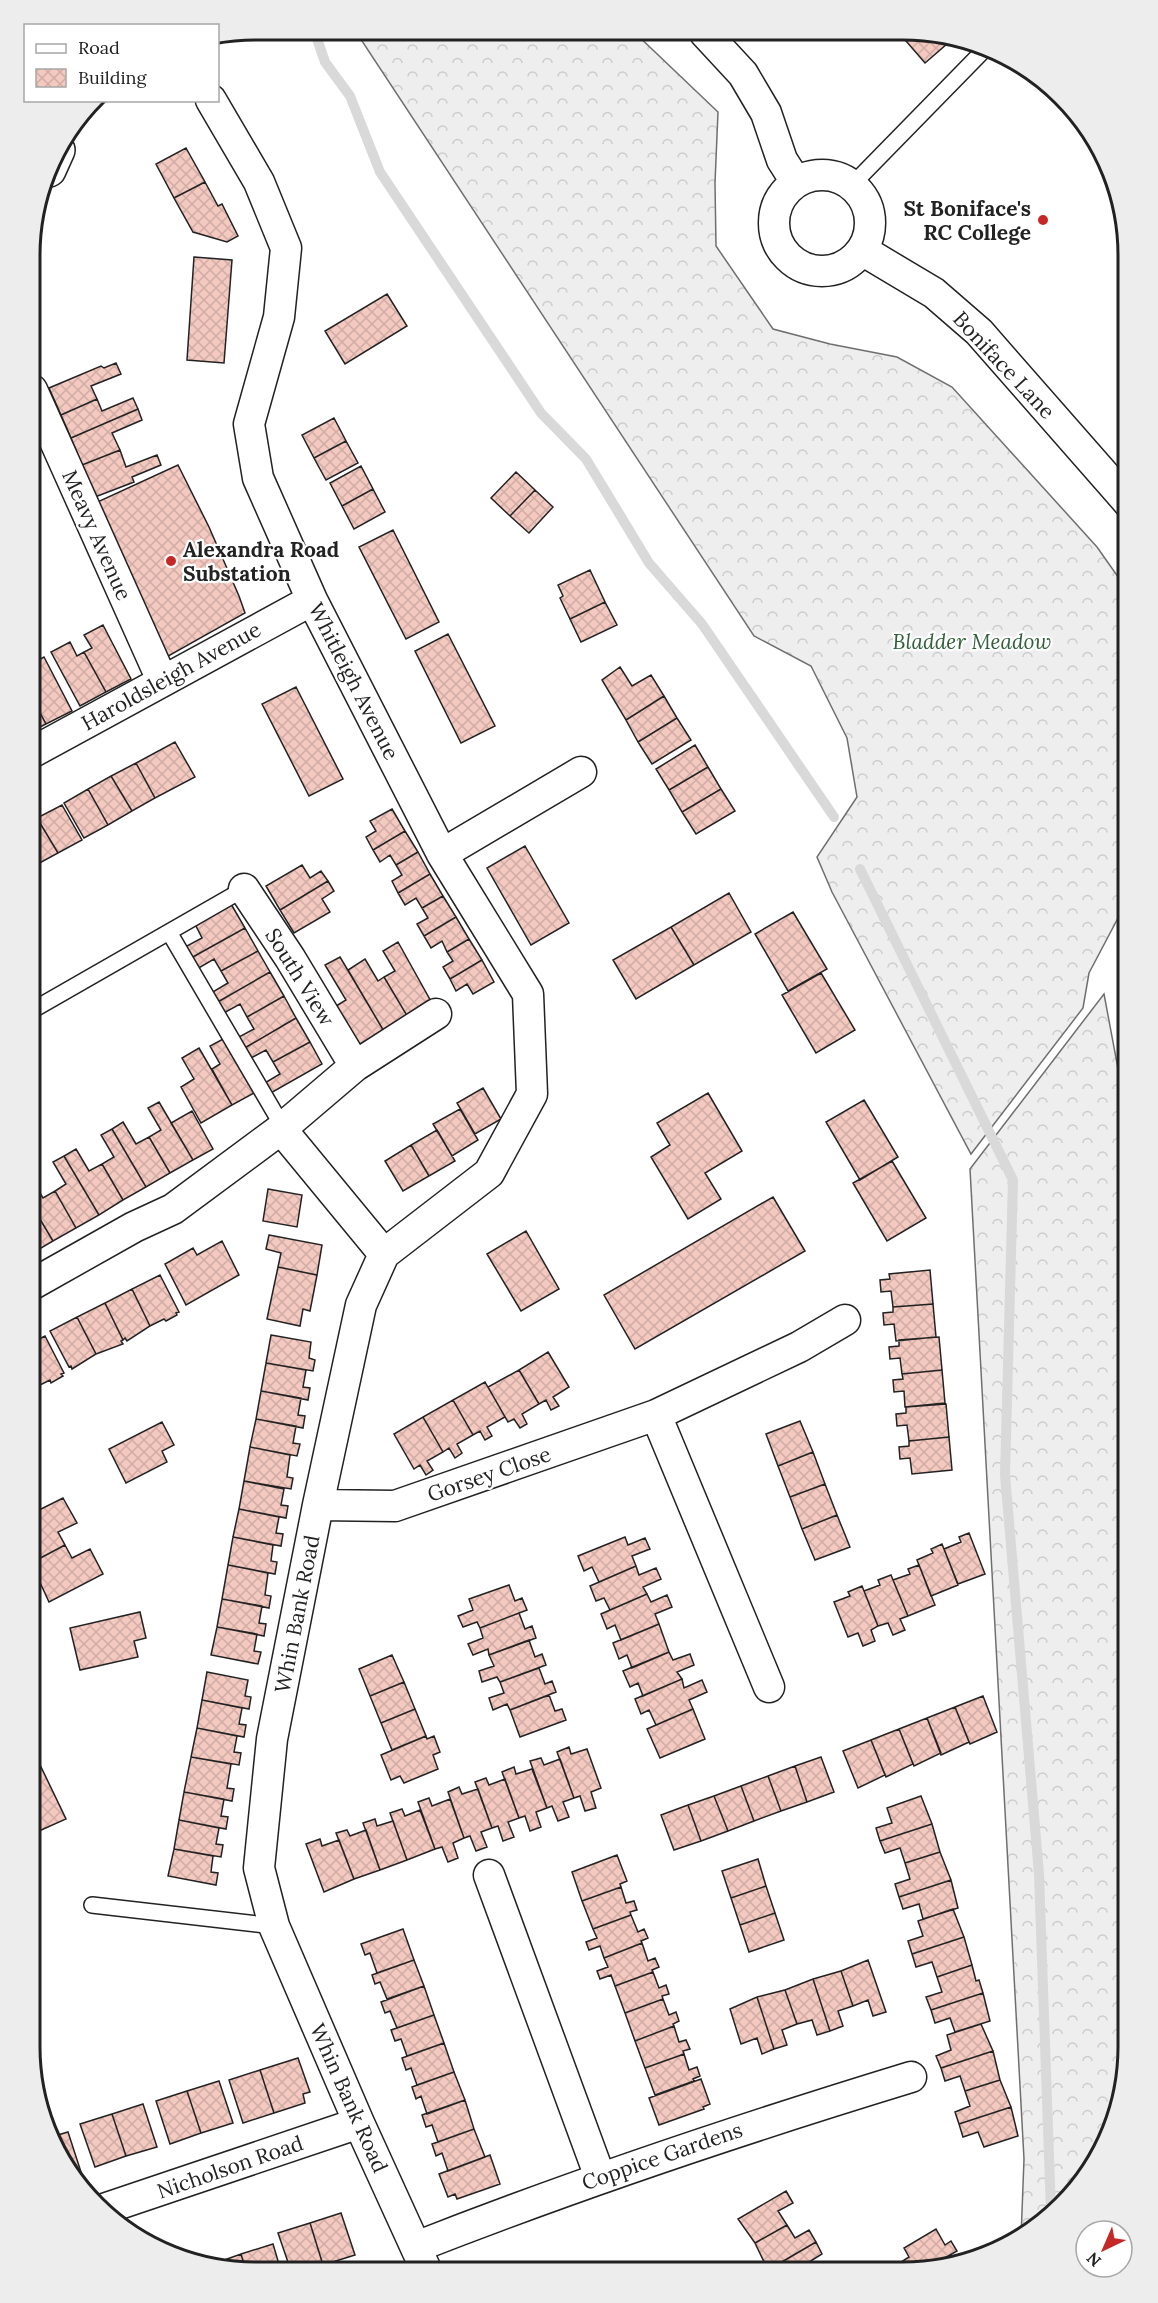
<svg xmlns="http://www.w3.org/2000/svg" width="1158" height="2303" viewBox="0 0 1158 2303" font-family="Lora,serif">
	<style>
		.forest { fill: url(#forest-crowns); stroke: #6f6f6f; stroke-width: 1.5 }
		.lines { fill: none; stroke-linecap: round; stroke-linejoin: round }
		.stream { stroke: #d9d9d9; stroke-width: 10 }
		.building { fill: url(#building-cross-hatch); stroke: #222; stroke-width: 1.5 }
		.lane-casing { stroke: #222; stroke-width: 18 }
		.street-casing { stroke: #222; stroke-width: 33 }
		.highway-casing { stroke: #222; stroke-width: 36 }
		.lane { stroke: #fff; stroke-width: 15 }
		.street { stroke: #fff; stroke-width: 30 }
		.highway { stroke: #fff; stroke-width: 33 }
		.poi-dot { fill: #c62828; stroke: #fff; stroke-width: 2 }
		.labels { text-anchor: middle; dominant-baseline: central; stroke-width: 4.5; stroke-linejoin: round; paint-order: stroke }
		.poi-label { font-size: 21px; font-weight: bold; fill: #222; stroke: #fff; text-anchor: end }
		.street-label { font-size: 21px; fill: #222; stroke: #fff }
		.park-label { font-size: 21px; font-style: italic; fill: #2f5e38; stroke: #fff }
		.rim { fill: none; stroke: #222; stroke-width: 3 }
	</style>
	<defs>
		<pattern id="forest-crowns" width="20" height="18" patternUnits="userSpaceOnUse" patternTransform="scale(1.5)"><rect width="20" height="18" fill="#eee"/><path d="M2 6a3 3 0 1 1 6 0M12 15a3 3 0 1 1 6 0" fill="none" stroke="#ccc"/></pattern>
		<pattern id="building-cross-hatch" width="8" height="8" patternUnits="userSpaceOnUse" patternTransform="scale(1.5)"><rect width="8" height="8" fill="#f3c9c0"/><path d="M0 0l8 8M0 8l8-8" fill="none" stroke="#d0aca5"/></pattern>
	</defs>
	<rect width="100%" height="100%" fill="#fff"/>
	<path class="forest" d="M359 31 634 32 718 112 715 183 716 246 773 329 830 344 897 357 952 387 1097 547 1128 591V899L1089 973 1083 1008 971 1154 832 892 817 857 857 797 847 738 811 666 754 636 360 38Z
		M1104 994 1128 1122 1127 2062 1111 2133 1081 2185 1028 2235 1021 2238 1024 2159 970 1169Z"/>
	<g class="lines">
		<path class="stream" d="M314 30 325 62 350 96 380 172 541 413 586 459 649 563 702 624 834 817
			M860 869 1013 1180 1005 1475 1039 1874 1051 2213"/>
	</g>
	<path class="building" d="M900 34H946L955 37 925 63Z
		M186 148 205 182 174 198 156 164Z
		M205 182 218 206 222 204 238 236 227 242 193 232 174 198Z
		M194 257 232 260 224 363 187 360Z
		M387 294 407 326 345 364 325 331Z
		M116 363 121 374 91 386 97 399 61 415 49 388 101 366 104 368Z
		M133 398 138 409 71 438 61 415 97 399 102 411Z
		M138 409 142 420 112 433 120 450 82 465 71 438Z
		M334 418 346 441 314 458 302 435Z
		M346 441 358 463 326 480 314 458Z
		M120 450 126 467 157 455 161 465 132 477 134 482 95 497 82 465Z
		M178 465 209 527 239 596 245 613 163 659 93 504Z
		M361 466 373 489 342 506 330 483Z
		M516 472 535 490 510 516 491 498Z
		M373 489 385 512 354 529 342 506Z
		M535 490 553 507 529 533 510 516Z
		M393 530 439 622 406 639 359 547Z
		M590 570 605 602 570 619 560 598 563 596 558 585Z
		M605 602 617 625 581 642 570 619Z
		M103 625 131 679 106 692 84 652 92 648 84 635Z
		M448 634 495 726 461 743 415 651Z
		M70 642 77 656 84 652 106 692 80 706 51 652Z
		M44 657 72 711 46 724 31 696V664Z
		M620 667 632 686 651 675 664 696 626 720 602 680Z
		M296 687 343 779 309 796 262 704Z
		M31 696 46 724 31 732Z
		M664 696 677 718 638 742 626 720Z
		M677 718 691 740 652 764 638 742Z
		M175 742 195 777 155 798 136 763Z
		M695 745 708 767 669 790 656 769Z
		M136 763 155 798 132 811 111 776Z
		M708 767 721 789 682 812 669 790Z
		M111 776 132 811 108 825 88 789Z
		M88 789 108 825 84 838 64 803Z
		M721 789 735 811 696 834 682 812Z
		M62 805 82 840 58 853 37 818Z
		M392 809 405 831 373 850 366 837 376 831 370 821Z
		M37 818 58 853 34 866 31 862V821Z
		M405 831 418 852 396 865 390 855 380 862 373 850Z
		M525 846 569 923 531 945 487 868Z
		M418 852 430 874 398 893 392 881 402 875 396 865Z
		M302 865 310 878 321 871 328 881 280 910 266 886Z
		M430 874 443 896 422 908 416 898 405 905 398 893Z
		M328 881 334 891 322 899 330 912 294 933 280 910Z
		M729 893 751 932 694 965 671 927Z
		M443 896 456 917 424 936 417 924 428 918 422 908Z
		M231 904 245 928 191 958 185 947 202 938 195 924Z
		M793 912 827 969 788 991 755 934Z
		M456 917 469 939 447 952 442 941 431 948 424 936Z
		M671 927 694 965 636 999 613 960Z
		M245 928 258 951 221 971 214 959 197 969 191 958Z
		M469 939 482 960 450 979 443 967 453 961 447 952Z
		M398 942 433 1005 409 1019 384 977 395 971 383 951Z
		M258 951 270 972 216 1003 211 993 228 983 221 971Z
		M340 957 385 1033 360 1048 336 1006 346 1000 325 965Z
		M365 959 378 981 384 977 409 1019 385 1033 348 970Z
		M482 960 494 982 473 994 467 984 456 991 450 979Z
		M270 972 284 996 247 1017 240 1004 222 1014 216 1003Z
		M821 973 855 1030 816 1053 782 995Z
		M284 996 296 1018 243 1049 237 1038 254 1029 247 1017Z
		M296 1018 310 1042 273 1062 266 1050 249 1059 243 1049Z
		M225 1038 256 1092 232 1105 212 1069 220 1064 210 1046Z
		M310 1042 322 1064 269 1094 263 1084 280 1074 273 1062Z
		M199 1048 232 1105 201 1123 181 1087 194 1079 182 1058Z
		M483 1088 501 1119 475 1134 457 1103Z
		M708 1093 742 1151 705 1173 721 1199 688 1219 651 1157 670 1145 657 1123Z
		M864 1100 898 1157 860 1180 826 1122Z
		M159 1102 193 1160 170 1173 149 1137 161 1130 148 1108Z
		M460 1109 478 1140 452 1156 433 1124Z
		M192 1111 213 1149 193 1160 171 1123Z
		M123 1122 136 1144 149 1137 170 1173 146 1187 112 1129Z
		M112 1129 146 1187 123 1200 102 1164 114 1157 101 1135Z
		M437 1130 455 1161 429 1176 411 1145Z
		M411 1145 429 1176 403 1191 385 1161Z
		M76 1149 89 1171 102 1164 123 1200 99 1215 64 1156Z
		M64 1156 99 1215 76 1228 55 1191 66 1184 53 1162Z
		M892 1161 926 1218 887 1241 853 1183Z
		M31 1178 43 1198 55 1191 76 1228 53 1241 31 1204Z
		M268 1189 302 1195 297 1227 263 1221Z
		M773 1197 805 1251 635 1349 604 1295Z
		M31 1204 53 1241 31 1254Z
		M526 1231 559 1289 521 1311 487 1254Z
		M269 1235 322 1245 317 1275 278 1267 281 1253 266 1249Z
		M222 1241 239 1275 186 1305 165 1264 193 1248 197 1255Z
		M278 1267 317 1275 310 1311 303 1309 300 1326 267 1319Z
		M930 1270 933 1304 893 1307 891 1291 881 1292 880 1280 890 1279 889 1274Z
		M160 1275 179 1312 176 1313 177 1315 166 1321 164 1319 150 1326 132 1289Z
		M132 1289 150 1326 127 1341 125 1338 123 1340 105 1303Z
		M105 1303 123 1340 121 1341 123 1344 96 1354 77 1317Z
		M933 1304 936 1337 896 1341 894 1324 884 1325 883 1313 893 1312V1307Z
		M77 1317 96 1354 72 1369 71 1366 69 1367 50 1331Z
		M271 1335 311 1342 309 1358 315 1360 313 1371 266 1363Z
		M45 1336 64 1373 61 1374 63 1376 51 1383 50 1380 36 1387 31 1376V1343Z
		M939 1337 942 1370 902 1374 900 1358 890 1359 889 1347 899 1346V1340Z
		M548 1352 569 1387 553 1397 559 1406 551 1410 546 1400 539 1404 519 1370Z
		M266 1363 306 1370 303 1387 310 1388 308 1400 261 1391Z
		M519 1370 539 1404 522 1414 527 1424 520 1428 514 1419 508 1422 488 1387Z
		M942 1370 945 1403 905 1407 904 1391 894 1392 893 1380 903 1379 902 1374Z
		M485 1382 505 1417 487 1427 492 1436 485 1440 480 1431 473 1435 453 1400Z
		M261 1391 301 1398 298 1415 305 1416 303 1428 256 1419Z
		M453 1400 473 1435 457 1444 462 1453 455 1458 449 1448 443 1452 423 1417Z
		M946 1404 949 1437 909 1441 907 1425 897 1426 896 1414 906 1413V1407Z
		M423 1417 443 1452 427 1461 433 1470 426 1475 420 1465 414 1469 394 1434Z
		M256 1419 296 1426 293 1443 300 1444 297 1456 250 1447Z
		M800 1421 813 1452 778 1466 766 1434Z
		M162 1422 174 1445 162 1451 167 1462 126 1483 109 1449Z
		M949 1437 952 1470 912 1474 910 1458 900 1459 899 1447 909 1446V1441Z
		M250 1447 290 1455 287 1477 293 1478 291 1489 244 1481Z
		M813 1452 825 1484 790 1497 778 1466Z
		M244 1481 284 1489 281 1505 288 1506 286 1518 239 1509Z
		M825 1484 837 1515 802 1529 790 1497Z
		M63 1498 77 1523 58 1532 65 1545 31 1563V1514Z
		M239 1509 279 1517 276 1533 283 1534 281 1546 233 1537Z
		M837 1515 850 1547 815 1560 802 1529Z
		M969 1533 985 1574 958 1584 944 1549 961 1542 959 1537Z
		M233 1537 273 1545 271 1561 277 1562 275 1574 228 1565Z
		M625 1537 628 1545 645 1538 650 1549 632 1556 636 1566 599 1582 592 1567 584 1571 578 1556Z
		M942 1544 958 1585 931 1596 917 1560 933 1553 931 1549Z
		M65 1545 72 1558 90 1549 103 1574 49 1602 31 1563Z
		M228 1565 268 1573 265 1595 271 1596 269 1608 222 1599Z
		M919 1565 935 1605 908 1616 893 1580 910 1574 908 1569Z
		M636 1566 639 1575 656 1568 661 1579 643 1587 647 1594 610 1610 604 1598 596 1601 590 1586Z
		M891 1575 908 1616 900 1619 905 1630 893 1635 888 1623 878 1626 864 1591 880 1585 878 1580Z
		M509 1585 515 1601 522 1598 527 1610 480 1628 477 1622 463 1627 458 1616 473 1610 469 1599Z
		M862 1586 878 1626 871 1630 875 1641 863 1646 858 1633 848 1637 834 1602 850 1596 848 1592Z
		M647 1594 651 1602 667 1595 672 1607 655 1614 659 1624 621 1640 615 1625 607 1629 601 1614Z
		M222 1599 262 1606 259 1623 266 1624 264 1636 217 1627Z
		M140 1612 146 1638 134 1641 138 1657 80 1670 70 1628Z
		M519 1613 525 1629 532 1626 536 1638 489 1655 488 1649 473 1655 468 1644 483 1638 480 1628Z
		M659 1624 669 1652 632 1668 627 1655 619 1659 613 1643Z
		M217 1627 257 1634 254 1651 261 1652 258 1664 211 1655Z
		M529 1640 535 1657 542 1654 546 1665 500 1682 497 1677 482 1682 479 1671 494 1666 489 1655Z
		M669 1652 673 1660 690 1654 694 1665 677 1672 682 1679 643 1696 638 1683 630 1687 623 1671Z
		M392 1655 404 1682 370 1696 359 1669Z
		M539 1668 545 1684 552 1681 556 1692 510 1710 507 1704 493 1710 489 1698 504 1693 500 1682Z
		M207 1672 248 1680 245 1696 251 1697 249 1709 202 1700Z
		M682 1679 684 1688 702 1680 707 1692 689 1700 693 1709 656 1725 649 1710 641 1714 635 1699Z
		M404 1682 415 1709 381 1723 370 1696Z
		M549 1695 555 1711 562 1709 566 1720 520 1737 510 1710Z
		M983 1696 997 1732 970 1744 955 1707Z
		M202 1700 242 1708 239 1724 246 1725 244 1737 197 1728Z
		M955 1707 969 1742 941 1755 927 1718Z
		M415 1709 426 1736 392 1750 381 1723Z
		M693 1709 705 1739 660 1758 647 1729Z
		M927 1718 941 1753 914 1766 899 1729Z
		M197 1728 237 1736 234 1752 241 1753 239 1765 191 1757Z
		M899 1729 913 1764 886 1777 871 1740Z
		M426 1736 427 1739 434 1736 440 1752 433 1755 438 1769 404 1783 400 1776 391 1780 381 1755Z
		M871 1740 885 1775 858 1788 843 1751Z
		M30 1744 66 1819 30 1835Z
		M569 1747 571 1754 587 1749 601 1788 591 1792 596 1808 585 1811 580 1796 574 1798 557 1752Z
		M191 1757 231 1764 227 1788 234 1789 232 1801 184 1792Z
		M821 1757 834 1792 807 1802 795 1766Z
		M541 1758 544 1765 560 1759 574 1798 563 1802 569 1817 558 1821 552 1806 547 1808 530 1761Z
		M795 1766 807 1802 781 1811 768 1776Z
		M514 1767 516 1774 532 1769 547 1808 536 1812 541 1827 530 1831 525 1816 519 1818 502 1772Z
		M768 1776 781 1811 754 1821 741 1786Z
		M486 1778 489 1785 505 1779 519 1818 508 1822 514 1837 503 1841 498 1826 492 1828 475 1782Z
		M741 1786 754 1821 728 1831 714 1796Z
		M459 1787 462 1794 478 1789 492 1828 481 1832 487 1847 476 1851 470 1836 464 1838 448 1792Z
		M184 1792 224 1799 221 1816 228 1817 226 1829 179 1820Z
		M714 1796 728 1831 701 1841 688 1805Z
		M921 1796 932 1824 880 1841 876 1828 892 1823 887 1808Z
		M429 1798 432 1806 450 1799 464 1838 453 1843 458 1858 448 1862 442 1847 435 1849 418 1802Z
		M688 1805 701 1841 674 1850 661 1815Z
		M402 1809 405 1816 420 1810 435 1849 407 1860 390 1813Z
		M375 1819 377 1826 393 1821 407 1860 380 1870 363 1823Z
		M179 1820 219 1828 216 1844 223 1845 221 1857 174 1849Z
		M932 1824 940 1852 905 1863 900 1848 885 1853 880 1841Z
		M347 1830 350 1836 366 1830 380 1870 354 1879 336 1833Z
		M320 1839 322 1846 339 1840 354 1879 324 1892 306 1844Z
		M174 1849 213 1856 211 1872 218 1873 216 1885 168 1876Z
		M940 1852 951 1880 899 1897 895 1884 910 1879 905 1863Z
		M617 1855 627 1881 620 1884 621 1887 582 1901 572 1872Z
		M758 1859 766 1886 731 1898 722 1871Z
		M951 1880 958 1908 923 1919 919 1904 903 1909 899 1897Z
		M766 1886 775 1913 740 1925 731 1898Z
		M621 1887 626 1903 634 1901 637 1910 630 1912 631 1915 593 1929 582 1901Z
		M953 1909 964 1937 912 1954 908 1941 923 1936 918 1921Z
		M775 1913 784 1940 749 1952 740 1925Z
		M631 1915 638 1932 644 1929 648 1938 641 1941 642 1943 604 1958 600 1946 589 1950 586 1942 597 1938 593 1929Z
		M403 1929 414 1960 377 1973 370 1953 365 1955 361 1944Z
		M964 1937 972 1965 937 1977 932 1962 916 1967 912 1954Z
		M642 1943 648 1961 655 1958 659 1967 652 1970 653 1972 615 1986 611 1975 600 1979 597 1971 608 1967 604 1958Z
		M414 1960 424 1986 387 1999 380 1982 375 1984 372 1975Z
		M868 1960 886 2012 873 2016 868 2000 853 2006 841 1971Z
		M972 1965 976 1981 979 1980 983 1993 931 2010 926 1997 942 1992 937 1977Z
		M841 1971 853 2006 838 2011 843 2026 830 2031 813 1979Z
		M653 1972 659 1988 666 1985 669 1994 662 1996 663 1999 625 2013 615 1986Z
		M813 1979 830 2031 817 2035 812 2020 797 2024 785 1990Z
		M424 1986 434 2015 397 2028 390 2011 385 2013 381 2002Z
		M785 1990 797 2024 782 2030 787 2045 774 2049 757 1997Z
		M983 1993 990 2021 955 2032 950 2018 935 2023 931 2010Z
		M757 1997 774 2049 762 2054 757 2038 741 2044 730 2009Z
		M663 1999 669 2015 676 2012 679 2021 673 2024 674 2026 635 2041 625 2013Z
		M434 2015 444 2043 407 2056 401 2039 395 2041 391 2030Z
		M981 2024 993 2051 941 2068 936 2056 951 2050 947 2035Z
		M674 2026 679 2042 686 2040 690 2049 683 2051 684 2054 645 2068 635 2041Z
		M444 2043 454 2072 417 2085 411 2068 406 2070 402 2058Z
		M993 2051 1000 2080 965 2091 960 2076 945 2081 941 2068Z
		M684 2054 689 2070 697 2067 700 2076 693 2079 694 2081 655 2095 645 2068Z
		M298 2058 310 2092 303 2094 305 2103 274 2113 260 2070Z
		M260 2070 274 2113 243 2123 229 2080Z
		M454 2072 465 2100 427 2114 421 2096 416 2099 412 2087Z
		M701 2079 710 2104 703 2107 704 2109 659 2125 649 2098Z
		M1000 2080 1011 2107 959 2124 955 2112 970 2106 965 2091Z
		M219 2081 233 2123 201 2133 187 2091Z
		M187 2091 201 2133 170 2144 156 2101Z
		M465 2100 474 2129 438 2142 432 2125 426 2127 422 2115Z
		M143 2104 157 2147 126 2156 112 2114Z
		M1011 2107 1018 2136 984 2147 978 2132 963 2137 959 2124Z
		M112 2114 126 2156 95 2167 80 2124Z
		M474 2129 485 2157 448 2171 442 2153 436 2156 432 2144Z
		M68 2132 82 2175 73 2178 51 2137Z
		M490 2155 500 2184 457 2199 455 2194 448 2197 439 2174Z
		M786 2191 793 2203 778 2211 787 2225 755 2243 738 2219Z
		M341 2213 355 2255 323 2265 310 2223Z
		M310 2223 323 2265 306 2271H291L278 2233Z
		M787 2225 795 2238 809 2230 816 2242 768 2270 755 2243Z
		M936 2229 945 2245 951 2241 957 2251 926 2269 916 2271 915 2269 903 2273 898 2264 909 2257 904 2248Z
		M816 2242 822 2254 809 2262 815 2273H770L768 2270Z
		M273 2244 281 2271H246L241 2254Z
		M241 2254 246 2271H226L210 2267V2265Z
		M950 2255 956 2264 926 2269Z"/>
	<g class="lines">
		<g class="lane-casing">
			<path id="lane" d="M852 185 986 48
				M169 932 283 1127
				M31 1011 244 889
				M92 1905 274 1926"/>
		</g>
		<g class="street-casing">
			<path id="street" d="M705 33 743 74 766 113 782 160 796 182
				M211 100 259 182 286 248 279 317 249 424 258 478 312 600 442 854 528 994 532 1094 489 1173 384 1254 361 1305 318 1505 272 1739 259 1868 274 1926 359 2123 427 2272
				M774 223a48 48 0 1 1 96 0a48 48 0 1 1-96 0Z
				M862 250 934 293 979 332 1128 502
				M32 390 162 680
				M31 753 312 600
				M442 854 581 772
				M244 889 290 958 355 1066
				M281 1129 384 1254
				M31 1285 134 1227 173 1209 281 1129 355 1066 436 1014
				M656 1415 769 1687
				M318 1505 395 1506 656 1415 799 1347 845 1320
				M489 1875 600 2177
				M101 2210 359 2123
				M416 2247C579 2183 744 2128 911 2077"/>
		</g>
		<g class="highway-casing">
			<path id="highway" d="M49 170 58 150"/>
		</g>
		<use href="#lane" class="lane"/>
		<use href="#street" class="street"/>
		<use href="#highway" class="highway"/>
	</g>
	<g class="poi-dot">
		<circle cx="1043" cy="220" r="6"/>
		<circle cx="171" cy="561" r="6"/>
	</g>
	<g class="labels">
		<g class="poi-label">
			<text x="1031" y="208">St Boniface's<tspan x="1031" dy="24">RC College</tspan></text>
			<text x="183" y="549" text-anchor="start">Alexandra Road<tspan x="183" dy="24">Substation</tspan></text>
		</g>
		<g class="street-label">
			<text transform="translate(1004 365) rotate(47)">Boniface Lane</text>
			<text transform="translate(97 535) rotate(66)">Meavy Avenue</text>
			<text transform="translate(171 676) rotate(-29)">Haroldsleigh Avenue</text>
			<text transform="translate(354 681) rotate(63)">Whitleigh Avenue</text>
			<text transform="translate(300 977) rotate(58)">South View</text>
			<text transform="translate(489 1474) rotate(-19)">Gorsey Close</text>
			<text transform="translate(297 1614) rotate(-79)">Whin Bank Road</text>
			<text transform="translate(349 2098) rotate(66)">Whin Bank Road</text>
			<text transform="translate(662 2156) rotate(-19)">Coppice Gardens</text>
			<text transform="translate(230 2167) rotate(-19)">Nicholson Road</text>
		</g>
		<g class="park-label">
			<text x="972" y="641">Bladder Meadow</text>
		</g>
	</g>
	<path d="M0 0H1158V2303H0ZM255 40H903A215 215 0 0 1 1118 255V2047A215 215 0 0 1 903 2262H255A215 215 0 0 1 40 2047V255A215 215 0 0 1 255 40Z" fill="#ededed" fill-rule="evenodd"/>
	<path class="rim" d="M255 40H903A215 215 0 0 1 1118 255V2047A215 215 0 0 1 903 2262H255A215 215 0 0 1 40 2047V255A215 215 0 0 1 255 40Z"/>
	<rect x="24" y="24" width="195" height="78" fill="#ffffff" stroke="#a7a7a7" stroke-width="1.5"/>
	<rect x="36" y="44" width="30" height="9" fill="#ffffff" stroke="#a7a7a7" stroke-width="1.5"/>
	<text x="78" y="54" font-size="18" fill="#222222">Road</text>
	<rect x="36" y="69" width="30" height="18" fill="url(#building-cross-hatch)" stroke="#a7a7a7" stroke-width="1.5"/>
	<text x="78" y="84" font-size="18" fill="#222222">Building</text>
	<g transform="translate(1104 2249) rotate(224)"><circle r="28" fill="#ffffff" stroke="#a7a7a7" stroke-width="1.5"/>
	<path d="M0-4.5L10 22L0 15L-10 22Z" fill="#c62828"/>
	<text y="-9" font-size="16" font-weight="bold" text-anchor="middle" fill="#222222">N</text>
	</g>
</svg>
